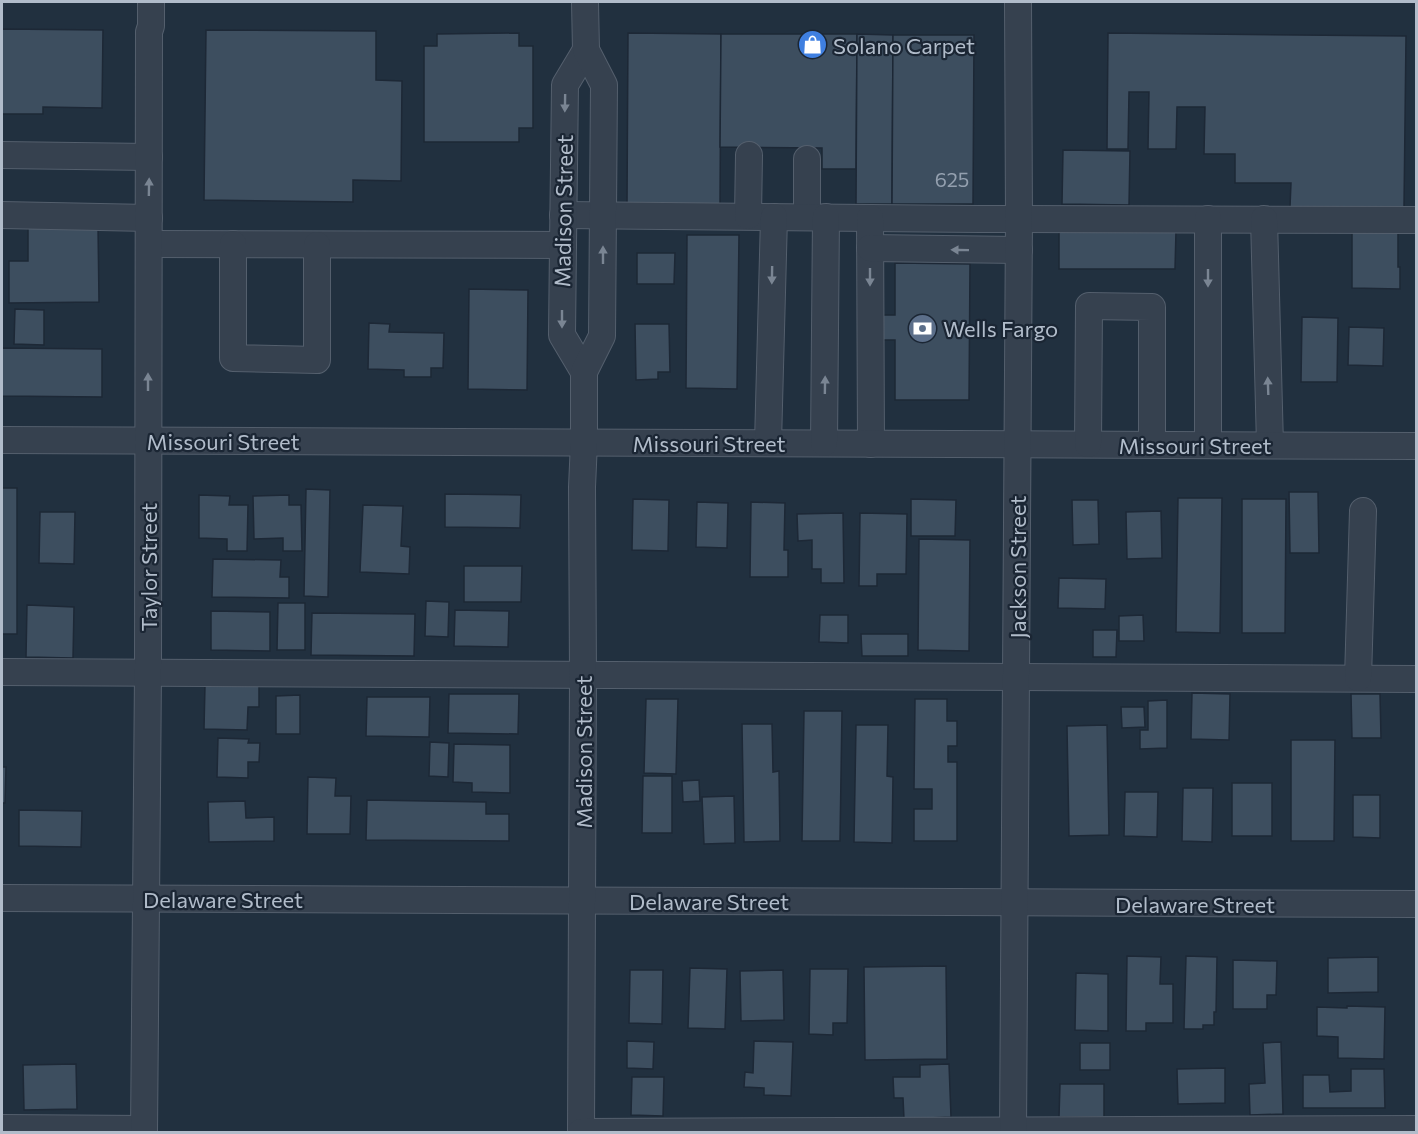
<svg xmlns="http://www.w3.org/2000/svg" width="1418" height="1134" font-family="Commissioner,sans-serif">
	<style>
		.building { fill: #3d4e5f; stroke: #1d2836; stroke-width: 1.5 }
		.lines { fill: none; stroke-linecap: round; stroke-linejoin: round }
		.minor-casing { stroke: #545f6d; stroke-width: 28 }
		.minor { stroke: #36414f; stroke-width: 26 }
		.oneway { fill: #7a8593 }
		.labels { text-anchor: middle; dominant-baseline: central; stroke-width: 4.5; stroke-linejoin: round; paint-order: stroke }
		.number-label { font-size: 20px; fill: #94a0af }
		.poi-label { font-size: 22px; fill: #b1bcca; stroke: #1b2634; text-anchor: start }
		.street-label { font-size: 22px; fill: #b1bcca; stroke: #1b2634 }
	</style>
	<rect width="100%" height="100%" fill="#21303f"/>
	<g class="building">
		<polygon points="2,29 103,30 102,108 43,107 43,114 2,114"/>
		<polygon points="206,30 376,31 376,80 402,81 401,181 353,180 353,202 204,200"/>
		<polygon points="519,33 519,46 533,46 533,128 519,128 519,142 424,142 424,46 437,46 437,34"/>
		<polygon points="628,33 721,34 720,205 627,204"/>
		<polygon points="1108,33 1406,36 1404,207 1290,207 1291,183 1235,183 1235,154 1204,154 1205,107 1177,107 1176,149 1148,149 1149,92 1129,92 1128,149 1107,149"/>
		<polygon points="721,34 857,34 856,169 822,169 822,148 720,147"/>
		<polygon points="857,34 893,35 892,204 856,204"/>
		<polygon points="893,35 974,35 973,204 892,204"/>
		<polygon points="1063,150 1130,151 1129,205 1062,204"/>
		<polygon points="98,225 99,302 9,303 9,261 28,261 28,226"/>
		<polygon points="1352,229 1398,230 1398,267 1400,267 1400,289 1352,288"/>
		<polygon points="1059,231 1176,231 1175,269 1059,269"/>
		<polygon points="687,235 739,235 737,389 686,388"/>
		<polygon points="637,253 675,253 674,284 637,284"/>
		<polygon points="895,263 970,264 969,400 895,400 895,340 874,340 874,315 895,315"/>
		<polygon points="469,289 528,290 527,390 468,389"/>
		<polygon points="15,309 44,310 44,345 14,344"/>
		<polygon points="1302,317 1338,318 1337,382 1301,382"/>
		<polygon points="369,323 390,324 389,332 444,333 443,368 431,368 431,377 404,377 404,370 368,369"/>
		<polygon points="635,324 669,324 670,372 658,372 658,379 636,380"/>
		<polygon points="1349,327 1384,328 1383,366 1348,365"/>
		<polygon points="2,348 102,349 102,397 2,396"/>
		<rect x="2" y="488" width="15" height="146"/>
		<polygon points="306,489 330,490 328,597 304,596"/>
		<polygon points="1289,492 1318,492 1319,553 1290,553"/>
		<polygon points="445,494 521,495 520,528 445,527"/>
		<polygon points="199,495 230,496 229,505 248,505 247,551 227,551 227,539 199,538"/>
		<polygon points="289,495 289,505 301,505 302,551 283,551 283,538 254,539 253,496"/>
		<polygon points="1178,498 1222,498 1220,633 1176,632"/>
		<polygon points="633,499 669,500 668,551 632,550"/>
		<polygon points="911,499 956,500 955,536 911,536"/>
		<polygon points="1242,499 1286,499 1285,633 1242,633"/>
		<polygon points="1072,500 1098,500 1099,544 1073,545"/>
		<polygon points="697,502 728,503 727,548 696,547"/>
		<polygon points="751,502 785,503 784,550 788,550 788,577 750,577"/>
		<polygon points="363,505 403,506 401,546 410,547 409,574 360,572"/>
		<polygon points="1161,511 1162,558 1127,559 1126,512"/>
		<polygon points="40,512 75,512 74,564 39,563"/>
		<polygon points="843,513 844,583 821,583 821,569 812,569 812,540 798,541 797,514"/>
		<polygon points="860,513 907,514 906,574 877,574 877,586 859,586"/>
		<polygon points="919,539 970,540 969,651 918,650"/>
		<polygon points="213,559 281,560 280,577 289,577 289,598 212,597"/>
		<polygon points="464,566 522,566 521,602 464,602"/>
		<polygon points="1059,578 1106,579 1105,609 1058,608"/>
		<polygon points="426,601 449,602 448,637 425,636"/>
		<polygon points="278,603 305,603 305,650 277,650"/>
		<polygon points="27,605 74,607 73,658 26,657"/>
		<polygon points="455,610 509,611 508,647 454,646"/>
		<polygon points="211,611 270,612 270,651 211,650"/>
		<polygon points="312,613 415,614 414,656 311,655"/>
		<polygon points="820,615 848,615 848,643 819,642"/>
		<polygon points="1143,615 1144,641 1119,641 1119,616"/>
		<polygon points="1093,630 1117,630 1116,657 1093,657"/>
		<polygon points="861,634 908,634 908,656 862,656"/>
		<polygon points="205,685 259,686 259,707 248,707 247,730 204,729"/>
		<polygon points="1192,693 1230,694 1229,740 1191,739"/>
		<polygon points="449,694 519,694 518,734 448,733"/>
		<polygon points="1351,694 1380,694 1381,738 1352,738"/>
		<polygon points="300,695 300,734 276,734 276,696"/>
		<polygon points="367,697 430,697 429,737 366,736"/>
		<polygon points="646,699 678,699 676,774 644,773"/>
		<polygon points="915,699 947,699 947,721 957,721 957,746 948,746 948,762 957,762 957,841 914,841 914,809 932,809 932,789 914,789"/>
		<polygon points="1167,700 1167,748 1140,749 1140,730 1148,730 1148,701"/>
		<polygon points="1121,707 1144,707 1145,727 1122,728"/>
		<polygon points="804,711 842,711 840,841 802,841"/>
		<polygon points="742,724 772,724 773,772 779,771 780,841 744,842"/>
		<polygon points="856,725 888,725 887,776 893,777 892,843 854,842"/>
		<polygon points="1107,725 1109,835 1069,836 1067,726"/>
		<polygon points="218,738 249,739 248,743 260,743 259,762 248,762 248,778 217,777"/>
		<polygon points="1291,740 1335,740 1334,841 1291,841"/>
		<polygon points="430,742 449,743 448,777 429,776"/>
		<polygon points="454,744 510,745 510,793 472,792 472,783 453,782"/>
		<polygon points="2,767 6,767 5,803 2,803"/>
		<polygon points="643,776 672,776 672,833 642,833"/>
		<polygon points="308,777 336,778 335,796 351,796 350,834 307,834"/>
		<polygon points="699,780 700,801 683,802 682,781"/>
		<rect x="1232" y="783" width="40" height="53"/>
		<polygon points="1183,788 1213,788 1212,842 1182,841"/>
		<polygon points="1125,792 1158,792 1157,837 1124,836"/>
		<polygon points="1353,795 1380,795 1380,838 1353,837"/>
		<polygon points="734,796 735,843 704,844 702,797"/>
		<polygon points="367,800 486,802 486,814 509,814 509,841 366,840"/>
		<polygon points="245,801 246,818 274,817 274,841 209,842 208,802"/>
		<polygon points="19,810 82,811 81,847 19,846"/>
		<polygon points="1127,956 1161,957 1160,984 1173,984 1173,1023 1146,1023 1146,1031 1126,1031"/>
		<polygon points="1186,956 1217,957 1216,1012 1214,1012 1214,1025 1203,1025 1203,1029 1184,1029"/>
		<polygon points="1378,957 1378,992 1328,993 1328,958"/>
		<polygon points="1233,960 1277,961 1276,995 1267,995 1267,1009 1233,1009"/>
		<polygon points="946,966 947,1059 865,1060 864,967"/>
		<polygon points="690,968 727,969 725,1029 688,1028"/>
		<polygon points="810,969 848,969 847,1023 833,1023 833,1035 809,1034"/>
		<polygon points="630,970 663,970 662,1024 629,1023"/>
		<polygon points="783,970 784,1020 741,1021 740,971"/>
		<polygon points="1076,973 1108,974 1108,1031 1075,1030"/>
		<polygon points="1347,1006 1385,1007 1384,1059 1338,1058 1338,1037 1317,1036 1317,1007 1347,1008"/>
		<polygon points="627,1041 654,1042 653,1069 627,1068"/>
		<polygon points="754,1041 793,1042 791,1096 764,1095 764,1088 744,1087 745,1072 753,1073"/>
		<polygon points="1281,1042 1283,1114 1250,1115 1249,1084 1265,1083 1263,1043"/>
		<rect x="1080" y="1043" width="30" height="27"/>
		<polygon points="76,1064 77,1109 24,1110 23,1065"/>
		<polygon points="949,1064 951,1117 904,1119 903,1098 894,1098 893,1077 920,1077 920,1065"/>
		<polygon points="1225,1068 1225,1103 1178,1104 1177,1069"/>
		<polygon points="1351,1069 1384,1069 1385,1108 1303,1108 1303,1075 1329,1075 1330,1092 1351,1091"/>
		<polygon points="632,1077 664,1077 663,1116 631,1115"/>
		<polygon points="1060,1084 1104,1084 1104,1117 1059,1117"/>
	</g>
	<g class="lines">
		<defs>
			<g id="minor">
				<polyline points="2,155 149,157"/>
				<polyline points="807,159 807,217"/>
				<polyline points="2,215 149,218"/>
				<polyline points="563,215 978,219 1416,220"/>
				<polyline points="748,216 749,155"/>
				<polyline points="870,218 871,444"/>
				<polyline points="1208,219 1208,445"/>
				<polyline points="1264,219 1270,445"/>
				<polyline points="149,244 563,245"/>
				<polyline points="233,244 233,358 317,360 317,245"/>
				<polyline points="870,248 1019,250"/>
				<polyline points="584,372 562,335 563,245 565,85 586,50"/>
				<polyline points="2,440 1416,446"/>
				<polyline points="768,443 774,217"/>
				<polyline points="824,443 826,217"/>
				<polyline points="1088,444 1089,306 1152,307 1152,444"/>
				<polyline points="2,672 1416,679"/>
				<polyline points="1358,678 1363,511"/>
				<polyline points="2,898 1416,904"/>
				<polyline points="2,1128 144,1129"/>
				<polyline points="144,1132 148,673 149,32 151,26 151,2"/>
				<polyline points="581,1132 583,675 582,487 584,442 584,372 602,336 604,85 586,50 585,2"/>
				<polyline points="581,1132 1416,1129"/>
				<polyline points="1013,1132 1019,219 1018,2"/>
			</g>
		</defs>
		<use href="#minor" class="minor-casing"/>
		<use href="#minor" class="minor"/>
	</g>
	<defs><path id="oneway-solid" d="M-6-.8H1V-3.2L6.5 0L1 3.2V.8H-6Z" transform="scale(1.5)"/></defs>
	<g class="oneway">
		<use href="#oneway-solid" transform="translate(565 103) rotate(91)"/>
		<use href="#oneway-solid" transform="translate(149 187) rotate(-89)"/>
		<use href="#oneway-solid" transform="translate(960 250) rotate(-179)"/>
		<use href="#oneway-solid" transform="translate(603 255) rotate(-90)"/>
		<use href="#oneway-solid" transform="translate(772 275) rotate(91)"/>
		<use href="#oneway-solid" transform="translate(870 277) rotate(90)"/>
		<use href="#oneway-solid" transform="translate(1208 278) rotate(90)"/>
		<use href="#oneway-solid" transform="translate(562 319) rotate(90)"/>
		<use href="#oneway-solid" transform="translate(148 382) rotate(-90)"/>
		<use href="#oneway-solid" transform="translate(825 385) rotate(-89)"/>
		<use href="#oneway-solid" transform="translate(1268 386) rotate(-92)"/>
	</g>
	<defs>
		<symbol id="shop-disc" viewBox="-11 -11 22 22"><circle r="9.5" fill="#3f7fe0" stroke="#1b2634"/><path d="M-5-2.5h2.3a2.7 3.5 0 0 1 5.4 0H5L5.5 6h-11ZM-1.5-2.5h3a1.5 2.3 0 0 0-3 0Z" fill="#fff"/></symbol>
		<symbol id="bank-disc" viewBox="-11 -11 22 22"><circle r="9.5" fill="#5c6f8a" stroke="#1b2634"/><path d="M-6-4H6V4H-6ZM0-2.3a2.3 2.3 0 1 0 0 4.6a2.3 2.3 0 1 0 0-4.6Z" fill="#fff"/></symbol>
	</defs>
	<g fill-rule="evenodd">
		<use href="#shop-disc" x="796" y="28" width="33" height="33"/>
		<use href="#bank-disc" x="906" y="312" width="33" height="33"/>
	</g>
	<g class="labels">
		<g class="number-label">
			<text x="952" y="179">625</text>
		</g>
		<g class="poi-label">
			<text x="833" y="45">Solano Carpet</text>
			<text x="943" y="328">Wells Fargo</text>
		</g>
		<g class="street-label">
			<text transform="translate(563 211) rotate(-89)">Madison Street</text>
			<text x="223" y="441">Missouri Street</text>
			<text x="709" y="443">Missouri Street</text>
			<text x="1195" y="445">Missouri Street</text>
			<text transform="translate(148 567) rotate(-90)">Taylor Street</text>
			<text transform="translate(1017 567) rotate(-90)">Jackson Street</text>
			<text transform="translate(583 752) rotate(-90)">Madison Street</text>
			<text x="223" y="899">Delaware Street</text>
			<text x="709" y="901">Delaware Street</text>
			<text x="1195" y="904">Delaware Street</text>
		</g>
	</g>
	<rect width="1418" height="1134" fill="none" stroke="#b1bcca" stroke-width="6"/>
</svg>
